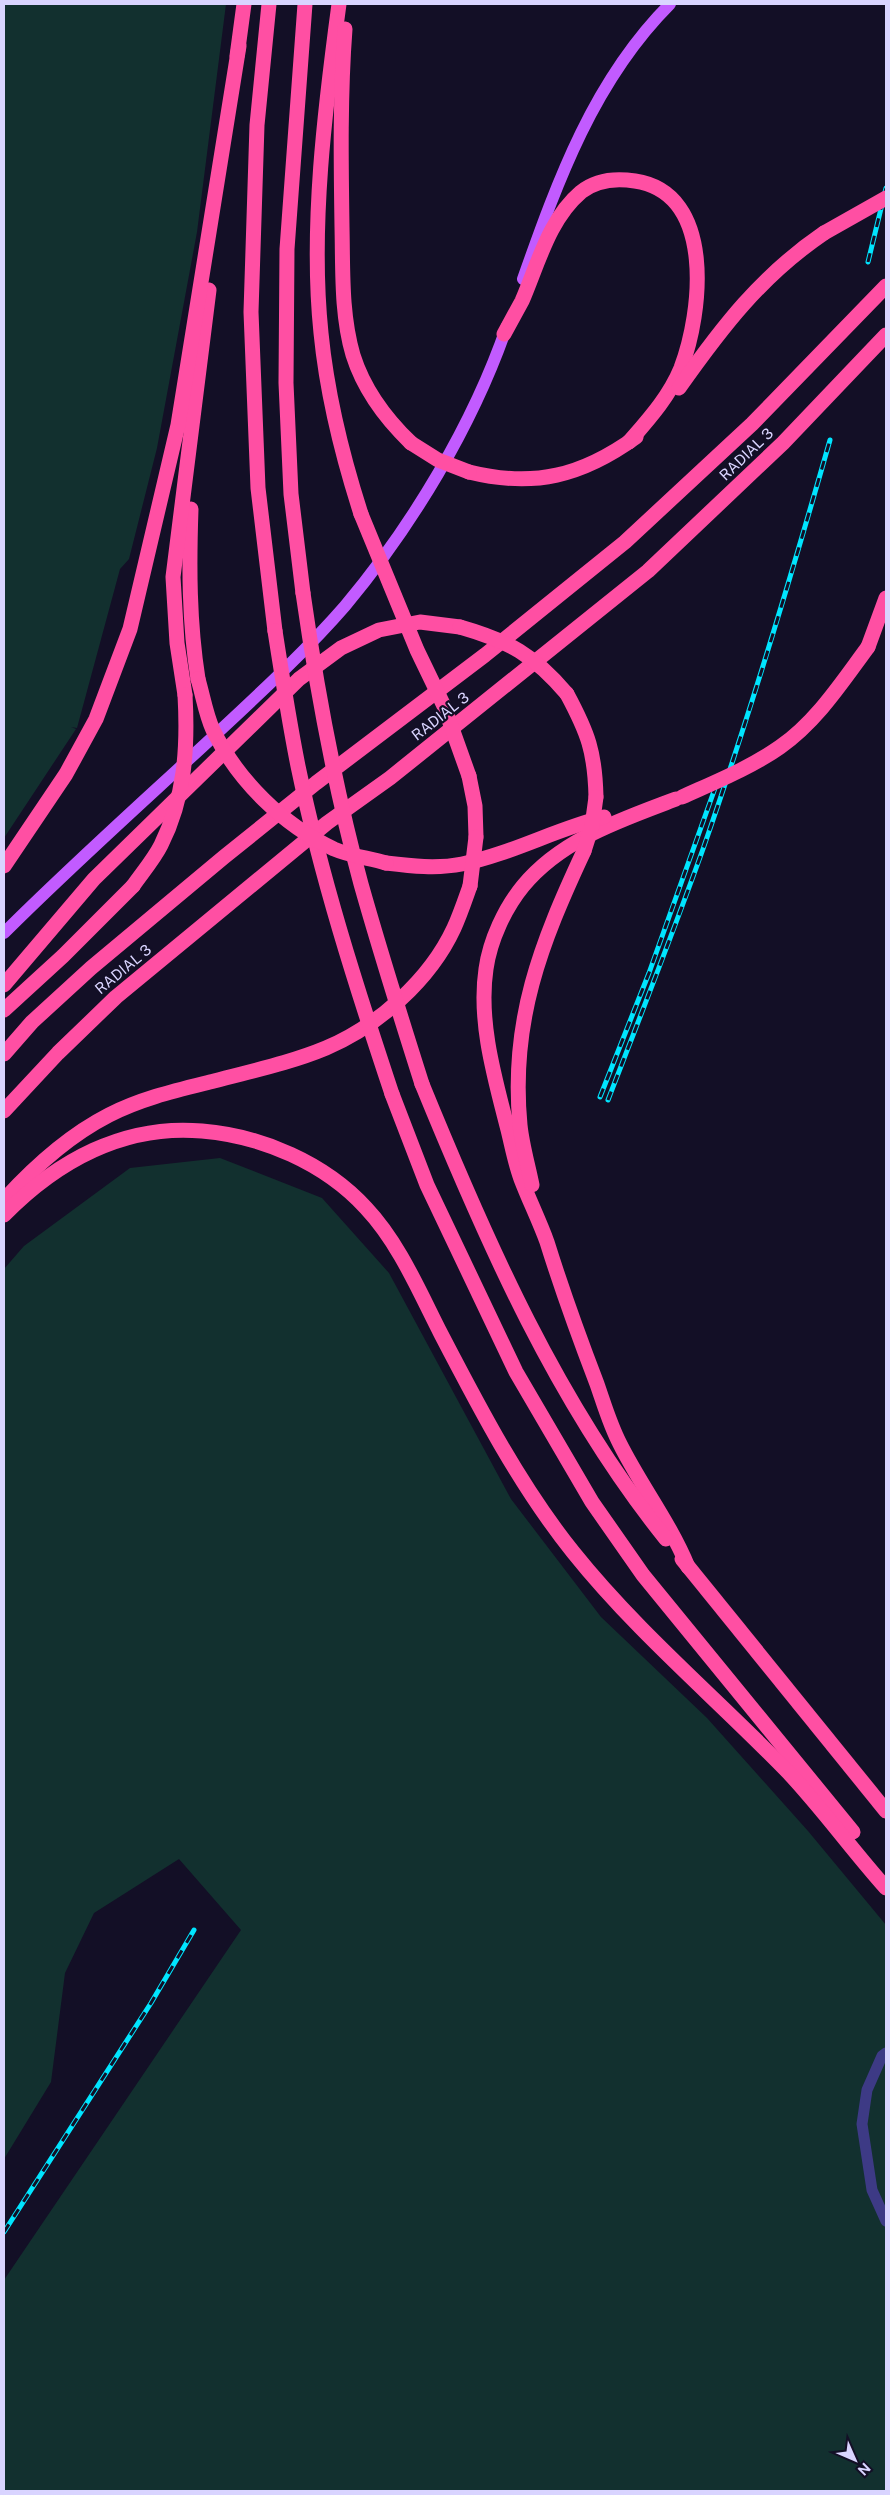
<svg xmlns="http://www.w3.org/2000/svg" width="890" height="2495" font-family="'Public Sans',sans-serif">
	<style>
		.green { fill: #12302f }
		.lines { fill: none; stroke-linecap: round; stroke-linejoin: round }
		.minor { stroke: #3d3a85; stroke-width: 11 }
		.primary { stroke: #c25bff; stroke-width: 12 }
		.motorway { stroke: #ff4fa3; stroke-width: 15 }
		.rail-casing { stroke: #00e5ff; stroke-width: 5 }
		.rail { stroke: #130f26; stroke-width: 3; stroke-dasharray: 9; stroke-linecap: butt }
		.motorway-bridge { stroke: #ff4fa3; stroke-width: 15 }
		.labels { text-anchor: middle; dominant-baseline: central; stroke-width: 4.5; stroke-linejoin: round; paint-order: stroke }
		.street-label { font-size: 15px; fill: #d9d4ff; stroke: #130f26 }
	</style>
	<rect width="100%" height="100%" fill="#130f26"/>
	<g class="green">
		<polygon points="4,4 226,4 197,232 157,448 129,559 120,569 77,728 71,727 76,729 4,838"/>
		<polygon points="220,1158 322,1198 389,1273 511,1499 601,1617 707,1718 808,1831 886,1925 886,2491 4,2491 4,2280 241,1930 179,1859 94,1913 65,1973 51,2082 4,2159 4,1269 24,1246 130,1168"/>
	</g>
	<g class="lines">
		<polyline class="minor" points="886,2053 882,2056 867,2090 862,2124 872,2190 886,2221"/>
		<g class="primary">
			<path d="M 523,279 C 558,180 594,80 670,4"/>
			<path d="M 4,933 C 72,865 144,801 214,736 C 259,694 305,652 345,606 C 412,526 473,425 507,326"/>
		</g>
		<g class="motorway">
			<polyline points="269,4 257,125 251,312 258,488 275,631"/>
			<path d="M 339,4 C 325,108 310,228 321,333 C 327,394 342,455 361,514"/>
			<path d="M 345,29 C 340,95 341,161 342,227 C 343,270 341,314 353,355 C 364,390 385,418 411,443"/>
			<polyline points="237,56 244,4"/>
			<path d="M 504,334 C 510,323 516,312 522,301 C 538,264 549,219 581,192 C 596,180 616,178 635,181 C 716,193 702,313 681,368 C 669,397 649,419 629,442"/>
			<path d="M 679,388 C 722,327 761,276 824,233"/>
			<path d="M 469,472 C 534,488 582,476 636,437"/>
			<path d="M 191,509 C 189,566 189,622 198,679"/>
			<polyline points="303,593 291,494 286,383 287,249 305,4"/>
			<polyline points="868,647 886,598"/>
			<path d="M 567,694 C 588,733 595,752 596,797"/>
			<polyline points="185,695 177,643 173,577 209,290"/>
			<polyline points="469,776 475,806 476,837"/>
			<path d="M 676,799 C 621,820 562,839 523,886 C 505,908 490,940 486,969 C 478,1022 495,1079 508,1130 C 512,1146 515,1163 521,1179 C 529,1200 539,1220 547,1242 C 562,1290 579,1337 597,1384 C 604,1404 610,1425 620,1444 C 641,1486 670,1523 688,1567"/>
			<path d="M 386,863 C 411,866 437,869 462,864 C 511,854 556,829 604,817"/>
			<polyline points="4,866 66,774 96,719 130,629 178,425 239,46"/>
			<polyline points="4,985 94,879 299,679 341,648 379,630 420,622 460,627"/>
			<polyline points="4,1010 63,956 133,886"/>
			<polyline points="4,1054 32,1022 91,968 224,857 316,783 485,655 625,542 752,424 886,286"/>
			<path d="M 422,1084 C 487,1243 558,1405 666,1539"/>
			<polyline points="392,1094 427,1185 516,1372 592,1502 643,1575 853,1832"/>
			<polyline points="4,1111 58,1053 116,997 327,823 390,778 648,571 783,443 886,335"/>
			<path d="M 532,1185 C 528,1165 522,1145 520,1125 C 510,1021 541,943 584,851"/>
			<path d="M 4,1200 C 35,1166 68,1136 109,1115 C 142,1098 178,1090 214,1081 C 251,1071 290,1063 326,1048 C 378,1026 430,980 454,928 C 460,915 465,900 470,886"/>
			<path d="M 4,1215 C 57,1161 124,1124 202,1131 C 262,1136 325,1163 366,1208 C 399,1243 419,1291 441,1334 C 480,1409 520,1486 573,1552 C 637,1632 716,1698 787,1771 C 822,1808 852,1850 886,1888"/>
			<polyline points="682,1559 886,1811"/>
		</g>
		<defs>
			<g id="rail">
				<polyline points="868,262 886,188"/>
				<polyline points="600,1097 649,973 719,777"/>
				<path d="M 608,1100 C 640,1017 673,933 703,849 C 750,714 791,577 830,440"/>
				<polyline points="4,2232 151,2003 194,1930"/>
			</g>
		</defs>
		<use href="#rail" class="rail-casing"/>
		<use href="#rail" class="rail"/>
		<g class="motorway-bridge">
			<polyline points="824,233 886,198"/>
			<polyline points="411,443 438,460 469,472"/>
			<polyline points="361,514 417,650 444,706 469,776"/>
			<path d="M 303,593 C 317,691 335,788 361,884 C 380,951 401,1018 422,1084"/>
			<path d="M 460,627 C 509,641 534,655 567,694"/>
			<path d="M 275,631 C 282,676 289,721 298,766 C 321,877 356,986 392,1094"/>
			<path d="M 198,679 C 203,696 206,715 213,730 C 238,781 283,825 334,849 C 350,856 369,858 386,863"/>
			<path d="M 682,797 C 715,782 750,768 780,747 C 817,721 842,682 868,647"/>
			<polyline points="584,851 592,826 596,797"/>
			<path d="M 133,886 C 142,873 154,859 161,845 C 185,797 188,748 185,695"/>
			<polyline points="470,886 476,837"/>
		</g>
	</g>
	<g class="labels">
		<g class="street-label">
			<text transform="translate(746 454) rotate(-44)">RADIAL 3</text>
			<text transform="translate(440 716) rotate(-38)">RADIAL 3</text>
			<text transform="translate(123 969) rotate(-40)">RADIAL 3</text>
		</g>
	</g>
	<rect width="890" height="2495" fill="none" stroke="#d9d4ff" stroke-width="10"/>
	<g transform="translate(855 2460) rotate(135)" stroke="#130f26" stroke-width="4" paint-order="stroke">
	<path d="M0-4L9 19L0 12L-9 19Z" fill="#d9d4ff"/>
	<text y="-8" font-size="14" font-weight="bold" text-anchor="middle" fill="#d9d4ff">N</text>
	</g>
</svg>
